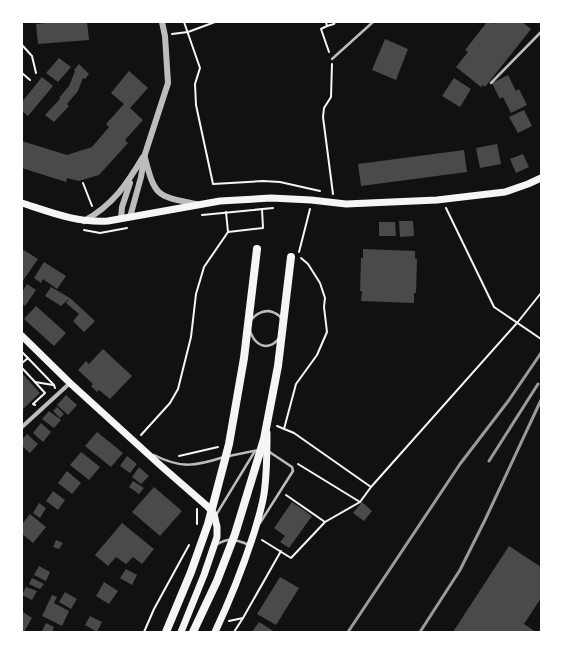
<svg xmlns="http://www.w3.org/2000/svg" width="563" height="654" font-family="'DM Sans',sans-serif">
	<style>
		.building { fill: #4a4a4a }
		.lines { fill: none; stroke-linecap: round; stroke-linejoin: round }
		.path { stroke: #f5f5f5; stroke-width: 2 }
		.service { stroke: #bcbcbc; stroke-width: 2.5 }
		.minor { stroke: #bcbcbc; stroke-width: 4 }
		.tertiary { stroke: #bcbcbc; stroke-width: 6 }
		.secondary { stroke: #f5f5f5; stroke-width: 7 }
		.primary { stroke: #f5f5f5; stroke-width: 8 }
		.rail { stroke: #9a9a9a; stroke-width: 3 }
	</style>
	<rect width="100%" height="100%" fill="#111"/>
	<g class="building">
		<polygon points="57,22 87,22 89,40 38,44 36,24"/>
		<polygon points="487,22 492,22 494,24 495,22 522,22 531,29 485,87 483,85 481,87 456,67 468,52 465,50"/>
		<polygon points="385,39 408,49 396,80 372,70"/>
		<polygon points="59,58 71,67 58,82 46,73"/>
		<polygon points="79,64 89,74 85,79 83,78 78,91 67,104 69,106 54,122 45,115 60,99 59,98 69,86 75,71 74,70"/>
		<polygon points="129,71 148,88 130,108 143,120 125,140 128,143 99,175 79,181 67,178 66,182 22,168 22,141 67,155 92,147 109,127 106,124 124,104 111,93"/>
		<polygon points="508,75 516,91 519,89 527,105 511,113 503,97 500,99 492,83"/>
		<polygon points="42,77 53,86 28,116 22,111 22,102"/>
		<polygon points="454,78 471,89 460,107 442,96"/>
		<polygon points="524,110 532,126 518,133 509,117"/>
		<polygon points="497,144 501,164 480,168 476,148"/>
		<polygon points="464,150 467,172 361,186 358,164"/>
		<polygon points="523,154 529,167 516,173 510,159"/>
		<polygon points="399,221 413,221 414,236 400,237"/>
		<polygon points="379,222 395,222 396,236 379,236"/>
		<polygon points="22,249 38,259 22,282 23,262"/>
		<polygon points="363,249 415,251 415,259 417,259 416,293 414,293 414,303 361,301 362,291 360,291 361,258 363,258"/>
		<polygon points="44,262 66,276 57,289 43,279 41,283 34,278"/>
		<polygon points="27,284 36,290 25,306 22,304 22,292"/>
		<polygon points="51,287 70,298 61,306 45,296"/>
		<polygon points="70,298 95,321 84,332 73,321 79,314 66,303"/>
		<polygon points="36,306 66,333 54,346 24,319"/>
		<polygon points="103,349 132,376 110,399 99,390 97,392 91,386 93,384 78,370 86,361 89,364"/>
		<polygon points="22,373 40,393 22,410"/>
		<polygon points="66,395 77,405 68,415 57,405"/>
		<polygon points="57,407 64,414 60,418 53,411"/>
		<polygon points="49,411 61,420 54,428 42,419"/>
		<polygon points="41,423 51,432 43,442 33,433"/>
		<polygon points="97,432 123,453 111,467 85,446"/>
		<polygon points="27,434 38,444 30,453 22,446 22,440"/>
		<polygon points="81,452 100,467 89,480 70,465"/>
		<polygon points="127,456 137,464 130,473 120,466"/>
		<polygon points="139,467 149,476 141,484 132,477"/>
		<polygon points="67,471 81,483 72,494 58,483"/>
		<polygon points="133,481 144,488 139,494 129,487"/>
		<polygon points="154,487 182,511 160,536 132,512"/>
		<polygon points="53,491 65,500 58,510 46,501"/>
		<polygon points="292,502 312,516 289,548 280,542 285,536 274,528"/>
		<polygon points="362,502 372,511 364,521 353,513"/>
		<polygon points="39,503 46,508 40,518 33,513"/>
		<polygon points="30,514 46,527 33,543 22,534 22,524"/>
		<polygon points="122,523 154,549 142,564 133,557 126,564 116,557 108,566 95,555"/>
		<polygon points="56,540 63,543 59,549 53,547"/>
		<polygon points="509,546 541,567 541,598 524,624 536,632 453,632"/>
		<polygon points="39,566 50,572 46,581 34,575"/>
		<polygon points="126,569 137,575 132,585 120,578"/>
		<polygon points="280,577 299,588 276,625 257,614"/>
		<polygon points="32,578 44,584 40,589 29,584"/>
		<polygon points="104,582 118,591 109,604 96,596"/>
		<polygon points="26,587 37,591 32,600 22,595"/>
		<polygon points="65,592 77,599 71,609 59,602"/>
		<polygon points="52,595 57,597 54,603 69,611 62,626 42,616"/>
		<polygon points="23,612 32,618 24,632 22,632 22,615"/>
		<polygon points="90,616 102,622 97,632 85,625"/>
		<polygon points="259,622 275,632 252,632"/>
		<polygon points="46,623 54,627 52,632 42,631"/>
	</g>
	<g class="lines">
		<g class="path">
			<polyline points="184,22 200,68 195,84 196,105 213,184 263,181 280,182 320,191"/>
			<polyline points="326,22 327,26 321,29 329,52"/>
			<polyline points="327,26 334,24 335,22"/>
			<polyline points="172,34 188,32 215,22"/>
			<polyline points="22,45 32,56 36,73"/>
			<polyline points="332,64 331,97 324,108 323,117 333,194"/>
			<polyline points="22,73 30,80"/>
			<polyline points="83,183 92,206"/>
			<polyline points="446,208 494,307 541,339"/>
			<polyline points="226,212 228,232 263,228 262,209"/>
			<polyline points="202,215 273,208"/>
			<polyline points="84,230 100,233 127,228"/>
			<polyline points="299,252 310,209"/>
			<polyline points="22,352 54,385 55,388"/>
			<polyline points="22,363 28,358"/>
			<polyline points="22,368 35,382 53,385"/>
			<polyline points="35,405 33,404 45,393 35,382"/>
			<polyline points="277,426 294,433 371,487"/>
			<polyline points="284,429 296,384 317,355 327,332 324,307 325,298 320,283 308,264 301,258"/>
			<polyline points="141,435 170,403 178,389 191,337 196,294 204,267 228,232"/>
			<polyline points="179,456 218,447"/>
			<polyline points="298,464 360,502"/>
			<polyline points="286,495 325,522"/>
			<polyline points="197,509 197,524"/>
			<polyline points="262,540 291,558 325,522 360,502 371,487 517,323 541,293"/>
			<polyline points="229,621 243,618 281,551"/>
			<polyline points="144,632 154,609 189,545"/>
			<polyline points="234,632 243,618"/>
		</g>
		<g class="service">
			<polyline points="332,59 373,22"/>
			<polyline points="491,83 541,32"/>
			<path d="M 269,311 C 307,320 260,376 248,324 C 253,316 259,311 269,311 Z"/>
			<path d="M 154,455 C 181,469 196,466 224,457"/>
			<polyline points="229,456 259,450"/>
			<polyline points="216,515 255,451"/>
			<polyline points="260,523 293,471 292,467 268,451"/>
			<path d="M 216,545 C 229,537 235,539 249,545"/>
		</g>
		<polyline class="minor" points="22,427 70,383"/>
		<g class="tertiary">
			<path d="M 145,158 C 155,197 157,196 196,204"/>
			<polyline points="130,217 141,177 145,154 168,83 165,36 162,22"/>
			<polyline points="121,219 122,207 130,183"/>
			<path d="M 84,221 C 113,205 127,184 143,157"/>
		</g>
		<g class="secondary">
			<path d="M 22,203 C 50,212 77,223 108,221 L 220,201 L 271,198 L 311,200 L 346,204 L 437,200 L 505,192 L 528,184 L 541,178"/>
			<polyline points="22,336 70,383 160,465 207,506 214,514 217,527 217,537 204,575 181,632"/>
			<path d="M 215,632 C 230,600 243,567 254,533 C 258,520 262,507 264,494 C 267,474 267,453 267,433"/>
		</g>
		<g class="primary">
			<polyline points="166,632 191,572 208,524 229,444 244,358 257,249"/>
			<polyline points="193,632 217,581 235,534 264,439 278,366 291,257"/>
		</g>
		<g class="rail">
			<polyline points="489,461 538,384"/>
			<polyline points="348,632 460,464 509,400 541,353"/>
			<polyline points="420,632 460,570 485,520 541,400"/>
		</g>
	</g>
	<rect width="563" height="654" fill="none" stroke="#ffffff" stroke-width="46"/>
</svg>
